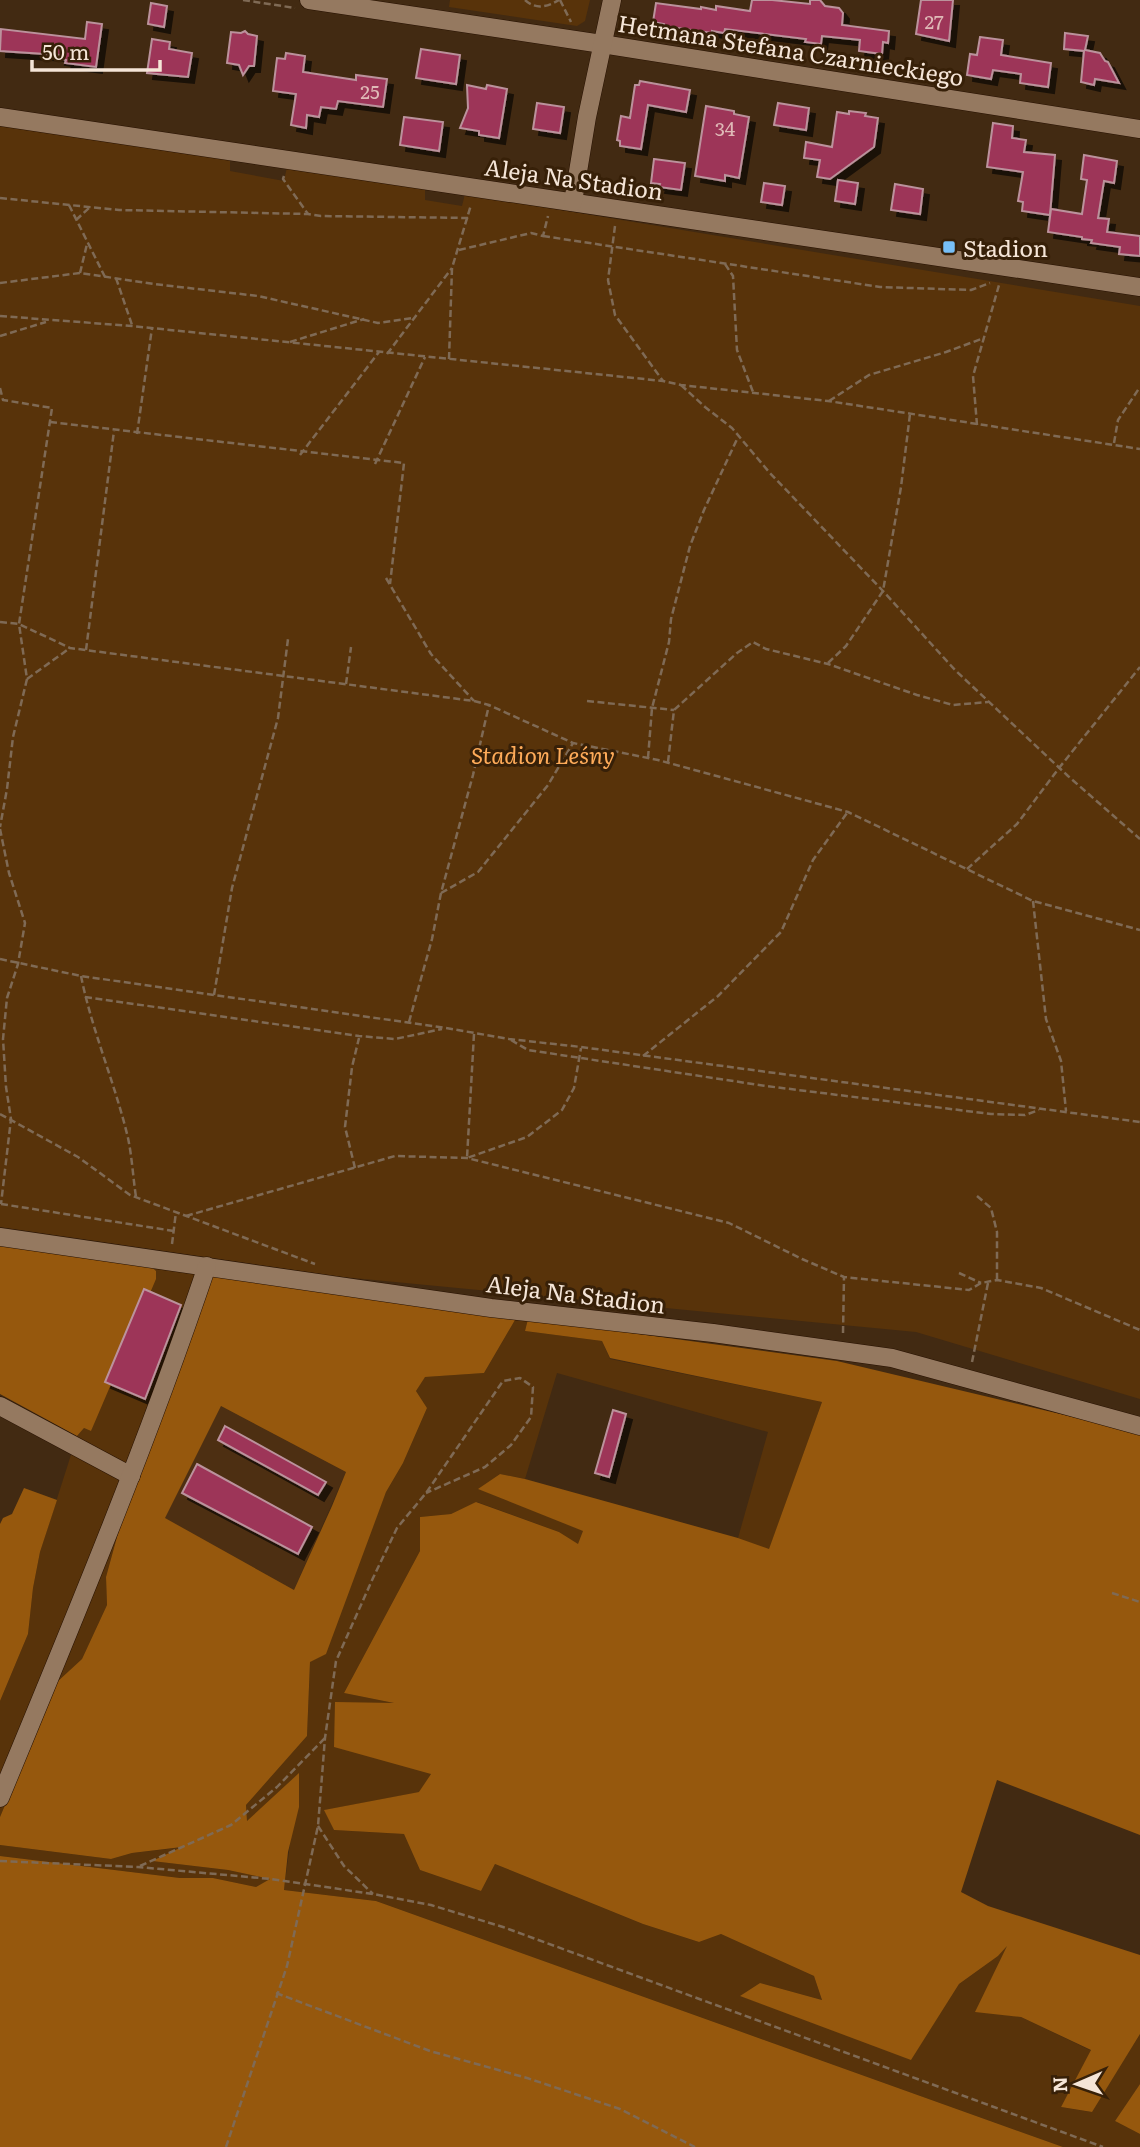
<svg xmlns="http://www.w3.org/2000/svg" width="1140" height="2147" font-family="Literata,serif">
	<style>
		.built { fill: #4d2f12 }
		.green { fill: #58330a }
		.forest { fill: #96580d; fill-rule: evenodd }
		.building { fill: #9d3458; stroke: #bb929c; stroke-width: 2; filter: url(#shadow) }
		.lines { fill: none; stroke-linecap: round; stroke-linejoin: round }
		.minor-casing { stroke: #271100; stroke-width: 19 }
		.path { stroke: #7f6a55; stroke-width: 2.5; stroke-dasharray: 7 3.5; stroke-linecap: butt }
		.minor { stroke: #957960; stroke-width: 18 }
		.poi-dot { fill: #77bff7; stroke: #372008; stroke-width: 2.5 }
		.labels { text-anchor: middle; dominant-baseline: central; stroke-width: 6; stroke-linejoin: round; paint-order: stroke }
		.number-label { font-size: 19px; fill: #dfb9b7 }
		.street-label { font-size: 23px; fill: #f5e5d7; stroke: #372008 }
		.poi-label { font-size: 23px; fill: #f5e5d7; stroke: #372008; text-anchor: start }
		.park-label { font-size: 23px; font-style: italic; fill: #feab59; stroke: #372008 }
	</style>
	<defs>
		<filter id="shadow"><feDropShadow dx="6" dy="6" stdDeviation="0" flood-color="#0009"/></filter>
	</defs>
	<rect width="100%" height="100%" fill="#422a12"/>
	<polygon class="built" points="221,1406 346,1472 294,1590 164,1518"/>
	<g class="green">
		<polygon points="450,0 590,0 585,21 577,26 449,7"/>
		<polygon points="0,125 230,159 230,171 284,181 287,167 425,187 425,200 462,206 465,194 1140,306 1140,1399 916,1332 343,1277 0,1227"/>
		<polygon points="150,1266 213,1276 123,1515 106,1577 107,1605 82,1659 57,1682 0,1817 0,1701 28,1634 33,1588 40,1552 77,1436 84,1428 91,1431"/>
		<polygon points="528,1319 525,1331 602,1341 610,1359 822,1402 769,1550 738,1538 768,1432 557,1373 525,1479 500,1474 479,1489 584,1531 578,1545 559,1532 477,1502 451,1514 420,1517 420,1551 344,1693 399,1704 431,1774 420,1792 325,1810 334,1830 404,1834 420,1870 481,1891 495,1864 643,1924 699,1942 721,1934 814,1976 822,2000 760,1983 741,1996 911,2059 959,1984 998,1956 1009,1943 976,2011 1021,2017 1092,2051 1061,2107 1091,2112 1140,2034 1140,2084 1115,2121 1140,2134 1140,2147 1063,2147 376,1901 284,1890 299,1774 247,1822 246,1805 307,1736 310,1662 372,1528 386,1492 403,1463 427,1408 416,1391 424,1377 484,1373 515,1320"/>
		<polygon points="0,1845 111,1859 132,1853 185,1847 153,1861 228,1870 271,1879 256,1887 213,1878 180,1878 0,1856"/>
	</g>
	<g class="forest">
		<polygon points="0,1244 150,1266 156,1271 156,1279 91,1431 84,1428 77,1436 0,1394"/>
		<path d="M 213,1276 L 515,1320 L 484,1373 L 425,1377 L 416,1391 L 427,1408 L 403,1463 L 386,1492 L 326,1654 L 310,1662 L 307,1736 L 246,1805 L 247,1821 L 299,1773 L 299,1807 L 288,1852 L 284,1890 L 376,1901 L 1063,2147 L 0,2147 L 0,1856 L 180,1878 L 213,1878 L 256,1887 L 270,1879 L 228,1870 L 152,1861 L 182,1847 L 132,1853 L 111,1859 L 0,1845 L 0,1817 L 57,1682 L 82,1659 L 107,1605 L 106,1577 L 123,1515 ZM 221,1406 L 346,1472 L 332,1506 L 294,1590 L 165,1518 Z"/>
		<polygon points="528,1319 837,1361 1140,1433 1140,1835 997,1780 961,1892 988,1906 1140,1955 1140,2034 1092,2112 1061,2107 1091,2050 1021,2017 975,2012 1007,1946 998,1956 959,1984 911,2060 740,1996 760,1983 822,2000 814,1976 721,1934 699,1942 643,1924 495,1864 481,1891 420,1870 404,1834 334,1830 324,1810 419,1792 431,1774 334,1747 335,1702 394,1703 344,1693 420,1551 420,1517 451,1514 476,1502 559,1532 578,1544 583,1531 478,1489 500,1474 525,1479 738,1538 769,1549 822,1402 610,1358 602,1341 525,1331"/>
		<polygon points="24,1488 57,1500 40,1552 33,1588 28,1634 0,1701 0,1524 3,1518 12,1514"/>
		<polygon points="1140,2084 1140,2134 1115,2121"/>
	</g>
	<g class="building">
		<polygon points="752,0 772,0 810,4 810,0 820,0 825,6 839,8 843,13 842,25 889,31 888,43 883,42 882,54 859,51 860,40 822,36 821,44 805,42 806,39 725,29 724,33 712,31 712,33 664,26 664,24 653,22 656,3 701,9 701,7 716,10 716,6 750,11"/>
		<polygon points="921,0 953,0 949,41 916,34"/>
		<polygon points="151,3 167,6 164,27 148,24"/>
		<polygon points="87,22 102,24 96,67 65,63 66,60 59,59 60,55 0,51 1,29 85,39"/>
		<polygon points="245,31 248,34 257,36 254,66 249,66 243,75 239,65 227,63 231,32 241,33"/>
		<polygon points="1065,33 1088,36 1085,50 1100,53 1105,61 1108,62 1119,83 1095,79 1094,85 1081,82 1084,51 1064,49"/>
		<polygon points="980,37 1003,40 1001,55 1051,63 1048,87 1020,83 1021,74 993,70 991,79 967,75 970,54 977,55"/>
		<polygon points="152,39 170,42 169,49 192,53 188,77 147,73"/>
		<polygon points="421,49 460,55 456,84 416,78"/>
		<polygon points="286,53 305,56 303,72 356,80 356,75 387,79 383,107 338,101 336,109 321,107 319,117 307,115 306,128 291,125 296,94 273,91 277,58 285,59"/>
		<polygon points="640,81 690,90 686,112 648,105 641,149 620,146 620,141 617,140 621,116 630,118 635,85 639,85"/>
		<polygon points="467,85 486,89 487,85 507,89 499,138 479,135 479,131 460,128 468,108"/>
		<polygon points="537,103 564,107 560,133 533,129"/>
		<polygon points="778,103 809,108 806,130 774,125"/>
		<polygon points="706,106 734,111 734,114 749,117 739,178 725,175 725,181 695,176"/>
		<polygon points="849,111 866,113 865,116 878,118 874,147 830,179 817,177 820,160 804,158 806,142 832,147 837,112 849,114"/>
		<polygon points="404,117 443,122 439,151 400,145"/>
		<polygon points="993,123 1013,126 1012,138 1026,140 1024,152 1055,155 1050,215 1022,211 1023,202 1018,201 1023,172 987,167"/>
		<polygon points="1084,155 1117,161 1114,183 1104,181 1098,218 1109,219 1107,232 1140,236 1140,256 1119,254 1120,247 1091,243 1092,240 1082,239 1082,237 1048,232 1051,209 1082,214 1087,180 1081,179"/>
		<polygon points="654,159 685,163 681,190 659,187 660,184 651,183"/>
		<polygon points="838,180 858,183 855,204 835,201"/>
		<polygon points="764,183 785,186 782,205 761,202"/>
		<polygon points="895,184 923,189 920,214 891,210"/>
		<polygon points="144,1289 181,1305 145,1399 105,1382"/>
		<polygon points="613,1410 626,1414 609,1477 595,1473"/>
		<polygon points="225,1426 326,1482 318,1495 218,1440"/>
		<polygon points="197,1464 312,1527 298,1554 182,1493"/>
	</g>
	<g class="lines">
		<defs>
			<g id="minor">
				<polyline points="309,0 602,44 1140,129"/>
				<polyline points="0,117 1140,287"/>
				<polyline points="573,202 587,117 612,0"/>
				<polyline points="0,1237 491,1308 713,1333 892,1358 1140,1426"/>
				<polyline points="0,1406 131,1476"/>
				<path d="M 0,1798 C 73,1622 146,1447 207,1266"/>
			</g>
		</defs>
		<use href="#minor" class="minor-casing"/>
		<g class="path">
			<polyline points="243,0 295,8"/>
			<path d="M 525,0 C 536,10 547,7 559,0"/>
			<polyline points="560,0 571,22"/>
			<polyline points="284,176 283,179 308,214"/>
			<polyline points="0,198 119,210 308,214 321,216 469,218"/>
			<polyline points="69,205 105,277"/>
			<polyline points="76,220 89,208"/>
			<polyline points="615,226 608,280 615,315 663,381"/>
			<polyline points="543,236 880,287 971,290 990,283"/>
			<polyline points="459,250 531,233 543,236 548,216"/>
			<polyline points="725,264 733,276 737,350 753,392"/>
			<polyline points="80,273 87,244"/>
			<polyline points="116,278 132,325"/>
			<polyline points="0,283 80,273 154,284 258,296 378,323 413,318"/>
			<polyline points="0,316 132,326 663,381 681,385 828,401 1140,449"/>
			<polyline points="0,336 46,322"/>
			<polyline points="290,342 364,319"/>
			<polyline points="387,354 452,268"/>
			<polyline points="449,359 452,268 471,205"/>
			<polyline points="681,385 705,407 732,428 769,472 883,591 955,670 1068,776 1140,839"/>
			<polyline points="0,388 3,400 52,408 19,624 27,679 13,737 7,789 0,827"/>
			<polyline points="829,401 869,375 946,352 984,338"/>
			<polyline points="50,422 404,463 390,584"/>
			<polyline points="977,425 973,376 999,285"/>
			<polyline points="137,434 152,328"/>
			<polyline points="1114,443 1118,420 1140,387"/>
			<polyline points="300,455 379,352"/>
			<polyline points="375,464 425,357"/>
			<polyline points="386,578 431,654 474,701"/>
			<polyline points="0,622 19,624 70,648 474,701 489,705 573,743 658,760 848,812 1033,901 1140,930"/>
			<polyline points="86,650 114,431"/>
			<polyline points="828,663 846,646 883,591 901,487 910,414"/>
			<polyline points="27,679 70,648"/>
			<polyline points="346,684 351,647"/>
			<polyline points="587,701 674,710"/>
			<polyline points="648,758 652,708 669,642 671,619 690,546 704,510 738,437"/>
			<polyline points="668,762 674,710 737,653 753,642 766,649 828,664 917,695 953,705 988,702"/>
			<polyline points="0,829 9,873 25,923 18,964 7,998 3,1039 6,1087 11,1119 1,1204"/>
			<polyline points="967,869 1017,824 1059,768 1140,667"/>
			<polyline points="441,893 478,872 548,785 573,743"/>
			<polyline points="1033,901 1046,1019 1061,1061 1066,1111"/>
			<polyline points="0,959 81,976 446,1028 509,1039 581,1047 1140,1122"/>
			<path d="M 81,976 C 92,1031 115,1083 128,1138 C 132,1157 133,1177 136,1197"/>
			<polyline points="214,995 232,888 278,718 288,639"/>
			<polyline points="85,997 359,1036 395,1039 442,1029"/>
			<polyline points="409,1022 432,939 441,893 473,775 489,705"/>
			<polyline points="474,1034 467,1158 527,1137 562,1110 574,1088 581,1048"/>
			<polyline points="511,1040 528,1050 766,1086 991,1114 1025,1115 1039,1110"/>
			<polyline points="643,1056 718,996 781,932 813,860 847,813"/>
			<polyline points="0,1114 78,1157 130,1195 315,1264"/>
			<polyline points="355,1168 345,1127 352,1067 359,1038"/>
			<polyline points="977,1196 991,1208 997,1232 997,1280"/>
			<polyline points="1,1204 174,1231"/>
			<polyline points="186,1216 395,1156 467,1158 729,1223 802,1259 844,1277 969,1290 981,1283 997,1280 1041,1288 1140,1330"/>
			<polyline points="172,1244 176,1212"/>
			<polyline points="959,1273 981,1283"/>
			<polyline points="843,1333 844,1277"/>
			<polyline points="972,1362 988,1283"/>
			<polyline points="1112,1593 1140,1602"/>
			<polyline points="318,1826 344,1866 373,1894"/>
			<polyline points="0,1861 138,1867 271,1879 373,1894 431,1905 503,1927 1103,2147"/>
			<polyline points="140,1866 231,1825 277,1787 325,1738"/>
			<polyline points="276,1993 430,2051 527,2078 620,2109 695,2147"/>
			<polyline points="226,2147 287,1966 318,1826 325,1738 336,1661 373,1578 397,1528 426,1493 503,1381 520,1378 533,1387 531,1417 511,1445 485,1467 426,1493"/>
		</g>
		<use href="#minor" class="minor"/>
	</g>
	<rect class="poi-dot" x="942" y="240" width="14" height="14" rx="3.5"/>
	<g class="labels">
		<g class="number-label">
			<text x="934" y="21">27</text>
			<text x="370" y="91">25</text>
			<text x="725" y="128">34</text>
		</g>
		<g class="street-label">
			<text transform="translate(791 49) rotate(9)">Hetmana Stefana Czarnieckiego</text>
			<text transform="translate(574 178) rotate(8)">Aleja Na Stadion</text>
			<text transform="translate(576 1293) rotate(7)">Aleja Na Stadion</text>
		</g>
		<g class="poi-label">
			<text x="963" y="247">Stadion</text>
		</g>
		<g class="park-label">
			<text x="543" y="754">Stadion Leśny</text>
		</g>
	</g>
	<g transform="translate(1077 2084) rotate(268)" stroke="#372008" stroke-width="5" paint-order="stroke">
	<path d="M0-5L12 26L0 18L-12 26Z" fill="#f5e5d7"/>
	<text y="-10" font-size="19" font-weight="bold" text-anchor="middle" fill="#f5e5d7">N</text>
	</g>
	<path d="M32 60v10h128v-10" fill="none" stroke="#f5e5d7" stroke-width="3.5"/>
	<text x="42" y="60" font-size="21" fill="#f5e5d7" stroke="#372008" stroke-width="5" paint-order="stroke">50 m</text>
</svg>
